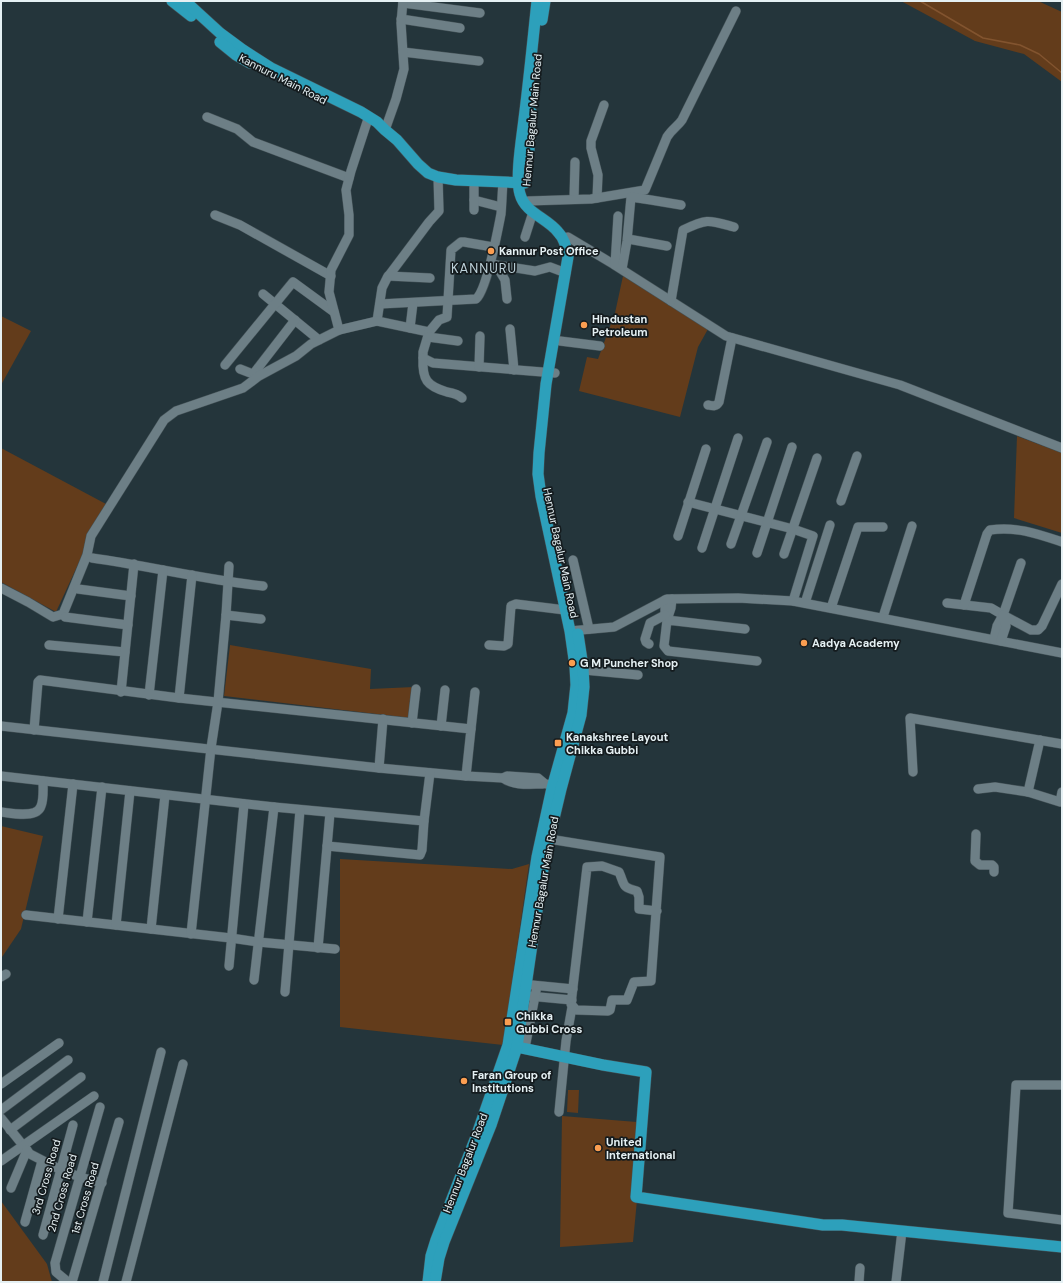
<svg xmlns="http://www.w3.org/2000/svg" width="1063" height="1283" font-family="'DM Sans',sans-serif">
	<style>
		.green { fill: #633c1b }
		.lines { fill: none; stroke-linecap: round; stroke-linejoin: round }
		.stream { stroke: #82542f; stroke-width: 1.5 }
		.minor-casing { stroke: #455358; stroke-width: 10 }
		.major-casing { stroke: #455358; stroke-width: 12 }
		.minor { stroke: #6d7f86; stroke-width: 9 }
		.major { stroke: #2da0bb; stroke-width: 11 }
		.poi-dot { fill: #fb9e51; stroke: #141b1e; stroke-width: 1.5 }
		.labels { text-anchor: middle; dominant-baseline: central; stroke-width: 3.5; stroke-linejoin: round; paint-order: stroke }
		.street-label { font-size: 11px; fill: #e5f0f3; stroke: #141b1e }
		.poi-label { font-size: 11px; font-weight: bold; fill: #e5f0f3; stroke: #141b1e; text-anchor: start }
		.quarter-label { font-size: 13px; letter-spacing: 1px; fill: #bed2da; stroke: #141b1e }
	</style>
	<rect width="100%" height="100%" fill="#24353b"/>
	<g class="green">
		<polygon points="901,1 1038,1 1062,12 1062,82 1024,54 975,41"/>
		<polygon points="623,276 708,329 698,347 680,417 579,391 587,357 598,359 615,313"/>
		<polygon points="1,316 31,331 1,385"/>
		<polygon points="1017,436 1062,453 1062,533 1014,518"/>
		<polygon points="1,448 106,504 56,612 1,582"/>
		<polygon points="230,645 371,669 370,689 414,687 410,718 224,696"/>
		<polygon points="1,826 43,836 21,929 2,957"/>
		<polygon points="340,859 512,869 529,864 503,1045 340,1027"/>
		<polygon points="568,1090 579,1090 578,1113 567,1112"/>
		<polygon points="562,1116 637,1122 637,1200 633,1242 560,1247"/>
		<polygon points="1,1201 47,1264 52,1282 1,1282"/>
	</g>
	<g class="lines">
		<polyline class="stream" points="920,1 983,38 1020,45 1039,54 1062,73"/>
		<defs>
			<g id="minor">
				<polyline points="403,3 480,13"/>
				<polyline points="401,19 460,28"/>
				<polyline points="403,52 479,61"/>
				<polyline points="207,117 237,129 253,142 349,178"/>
				<polyline points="385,130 396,99 404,69 401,23 403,1"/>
				<polyline points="597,198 598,175 591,148 591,141 604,105"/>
				<polyline points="574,199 575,162"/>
				<polyline points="474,200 501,207"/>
				<path d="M 528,201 L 591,199 L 645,190 L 667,137 C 672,129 678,126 682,120 L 736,11"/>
				<polyline points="474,210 474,182"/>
				<polyline points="215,215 240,225 331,276"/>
				<polyline points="525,237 533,212"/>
				<polyline points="563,239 568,237 613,264 726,336 900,385 1062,448"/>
				<polyline points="628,239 667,246"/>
				<polyline points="490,264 535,271 550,267 566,273"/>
				<polyline points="496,265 505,280 507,299"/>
				<polyline points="615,265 618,216"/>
				<polyline points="622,269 627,241 631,197 651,200 681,205"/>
				<polyline points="388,276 430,278"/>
				<polyline points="263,294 319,340"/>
				<path d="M 671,301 L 683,230 C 708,218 709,220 734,227"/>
				<path d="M 380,304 L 476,299 C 487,290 498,229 501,214 C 502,203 502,193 503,183"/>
				<polyline points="377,321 382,288 387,278 429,222 439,211 438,177"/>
				<polyline points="410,328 413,303"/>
				<polyline points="510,329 514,370"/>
				<polyline points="339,330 377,321 429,332 423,352 423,358 433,363 555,373"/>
				<polyline points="429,332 439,320 447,317 451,250 461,242 464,242 493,247"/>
				<polyline points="428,337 458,341"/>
				<polyline points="560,341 600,346"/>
				<path d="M 423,358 C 422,380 427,386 447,392 C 453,393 458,394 462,398"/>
				<polyline points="225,365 293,282 334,312"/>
				<polyline points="479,367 480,336"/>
				<polyline points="240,369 258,376"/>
				<polyline points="254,373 295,320"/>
				<path d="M 708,405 C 713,406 716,407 719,402 L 732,338"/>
				<polyline points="841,501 857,456"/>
				<polyline points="688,502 793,529 813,536 793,601"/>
				<polyline points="678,536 706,449"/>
				<polyline points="731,544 767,442"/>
				<polyline points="702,548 738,438"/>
				<polyline points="757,553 792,447"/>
				<polyline points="784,554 817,458"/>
				<path d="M 92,558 C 149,566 206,580 263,586"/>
				<polyline points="573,560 589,629"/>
				<polyline points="1,588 28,602 53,617 63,614 87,555 91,536 164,420 176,411 243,388 259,376 296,356 311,344 339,330 329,292 331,270 349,235 349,215 346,190 351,171 367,122"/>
				<polyline points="78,589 131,596"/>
				<polyline points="665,600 665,615 667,620 671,608 672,599"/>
				<polyline points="805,603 830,525"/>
				<polyline points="947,603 991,608 1003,615"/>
				<path d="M 964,605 L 987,534 L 990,530 C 1016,526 1038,534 1062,542"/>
				<polyline points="831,608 858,527 883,527"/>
				<polyline points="226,615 261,619"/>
				<polyline points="65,617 128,625"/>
				<polyline points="883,617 912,526"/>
				<polyline points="745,629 667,620 664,646 668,651 757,661"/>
				<polyline points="570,631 614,627 667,599 738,598 793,601 1062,653"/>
				<polyline points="994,639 997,626 1003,615 1021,563"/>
				<polyline points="1001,641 1006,626 1003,615 1031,630 1038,630 1042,626 1062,584"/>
				<polyline points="649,644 646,642 645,639 650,623 665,615"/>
				<polyline points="49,645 125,652"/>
				<polyline points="489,645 504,646 508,644 511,606 516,604 565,610"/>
				<polyline points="584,670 638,675"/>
				<polyline points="121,692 134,564"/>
				<polyline points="149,695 163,570"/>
				<polyline points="179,698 192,575"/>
				<polyline points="412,723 416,689"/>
				<polyline points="1,726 379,768 466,776 503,778"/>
				<polyline points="441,726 445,690"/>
				<polyline points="471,729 475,692"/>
				<polyline points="34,730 38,682 40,680 179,698 471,729 466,776"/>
				<polyline points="379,768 383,719"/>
				<polyline points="913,772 910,718 1062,744"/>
				<polyline points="1,776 274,807 424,821 430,773"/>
				<path d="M 544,783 L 538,778 L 507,776 L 503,778 C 513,786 530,784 543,784 C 547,783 553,786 558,787"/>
				<polyline points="978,789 995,787 1028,792 1060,802 1062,792"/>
				<polyline points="1028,792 1040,740"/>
				<path d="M 1,812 C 11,813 37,819 41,806 C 44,799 43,788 43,781"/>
				<polyline points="976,834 975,861 980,865 992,865 994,867 994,872"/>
				<path d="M 549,839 L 660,857 L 651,981 L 634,982 L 627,1000 L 612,1000 L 610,1010 L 608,1011 L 576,1010 L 571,1004 L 587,867 L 602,866 L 619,872 C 625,885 621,887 637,891 L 639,897 L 639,909 L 657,911"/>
				<polyline points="327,846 420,855 422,850 424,821"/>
				<polyline points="26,915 231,938 258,942 335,949"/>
				<polyline points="58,919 73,784"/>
				<polyline points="87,922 102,787"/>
				<polyline points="116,925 130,791"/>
				<polyline points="151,929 165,795"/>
				<polyline points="191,934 211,748 218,702 226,615 229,566"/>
				<polyline points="318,948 330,813"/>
				<polyline points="229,966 244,804"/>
				<polyline points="1,977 6,974"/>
				<polyline points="254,980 274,807"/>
				<polyline points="532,985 573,989"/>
				<polyline points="285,992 300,810"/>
				<polyline points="529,996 572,1000"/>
				<polyline points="525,1048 537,986"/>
				<polyline points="1,1084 59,1043"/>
				<polyline points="1062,1085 1016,1085 1008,1213 1062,1220"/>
				<polyline points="1,1110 68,1060"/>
				<polyline points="559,1112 566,1041 572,1007"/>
				<polyline points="1,1118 30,1154 61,1170 80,1177 102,1183"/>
				<polyline points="10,1130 81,1077"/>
				<polyline points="1,1161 94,1096"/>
				<polyline points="11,1188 27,1150"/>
				<polyline points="25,1222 42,1161"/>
				<polyline points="43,1235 73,1125"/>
				<polyline points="68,1282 56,1272 55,1263 100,1107"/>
				<polyline points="72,1282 119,1122"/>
				<polyline points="103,1282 161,1052"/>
				<polyline points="126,1282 183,1064"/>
				<polyline points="859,1282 860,1268"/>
				<polyline points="896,1282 902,1231"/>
			</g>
			<g id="major">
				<polyline points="172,1 191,16"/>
				<polyline points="185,1 220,33 243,50 271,68 361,112 377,122 385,130 397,140 418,164 428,173 438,177 456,180 525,183"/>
				<polyline points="542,20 545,1"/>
				<polyline points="220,42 236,55 250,63"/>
				<polyline points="528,161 532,113"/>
				<polyline points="517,1047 603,1065 646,1072 636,1197 823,1225 842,1225 1062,1247"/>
				<path d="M 428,1282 L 431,1256 L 436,1240 L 476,1137 L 508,1045 L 537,857 L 552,788 L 573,713 L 576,685 L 575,666 L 570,631 L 541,496 L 538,474 L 539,453 L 546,384 L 568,257 C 566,248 565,239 558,232 C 547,218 525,213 520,194 C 515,178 522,137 524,119 C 529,80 533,40 537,1"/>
				<polyline points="435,1282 439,1258 444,1242 491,1125 517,1047 545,856 561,789 581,715 584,687 583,667 578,634"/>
			</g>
		</defs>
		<use href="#minor" class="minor-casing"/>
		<use href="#major" class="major-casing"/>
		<use href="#minor" class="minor"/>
		<use href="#major" class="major"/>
	</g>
	<g class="poi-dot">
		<circle cx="491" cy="251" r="4"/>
		<circle cx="584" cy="325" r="4"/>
		<circle cx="804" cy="643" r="4"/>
		<circle cx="572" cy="663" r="4"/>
		<rect x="554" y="739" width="8" height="8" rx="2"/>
		<rect x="504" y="1018" width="8" height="8" rx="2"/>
		<circle cx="464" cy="1081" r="4"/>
		<circle cx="598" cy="1148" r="4"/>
	</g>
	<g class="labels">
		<g class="street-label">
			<text transform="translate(283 79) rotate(27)">Kannuru Main Road</text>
			<text transform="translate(532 120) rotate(-85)">Hennur Bagalur Main Road</text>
			<text transform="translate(561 553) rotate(78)">Hennur Bagalur Main Road</text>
			<text transform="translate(543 882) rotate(-80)">Hennur Bagalur Main Road</text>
			<text transform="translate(465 1163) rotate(-69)">Hennur Bagalur Road</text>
			<text transform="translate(46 1177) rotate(-74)">3rd Cross Road</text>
			<text transform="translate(62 1193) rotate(-74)">2nd Cross Road</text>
			<text transform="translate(85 1198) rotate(-74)">1st Cross Road</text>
		</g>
		<g class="poi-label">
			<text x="499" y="251">Kannur Post Office</text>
			<text x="592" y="319">Hindustan<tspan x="592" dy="13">Petroleum</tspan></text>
			<text x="812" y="643">Aadya Academy</text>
			<text x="580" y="663">G M Puncher Shop</text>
			<text x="566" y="737">Kanakshree Layout<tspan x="566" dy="13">Chikka Gubbi</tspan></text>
			<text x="516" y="1016">Chikka<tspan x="516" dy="13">Gubbi Cross</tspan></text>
			<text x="472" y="1075">Faran Group of<tspan x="472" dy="13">Institutions</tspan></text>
			<text x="606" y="1142">United<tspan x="606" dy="13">International</tspan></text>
		</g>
		<g class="quarter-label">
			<text x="484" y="268">KANNURU</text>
		</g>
	</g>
	<rect width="1063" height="1283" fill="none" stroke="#e5f0f3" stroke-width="4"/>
</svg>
